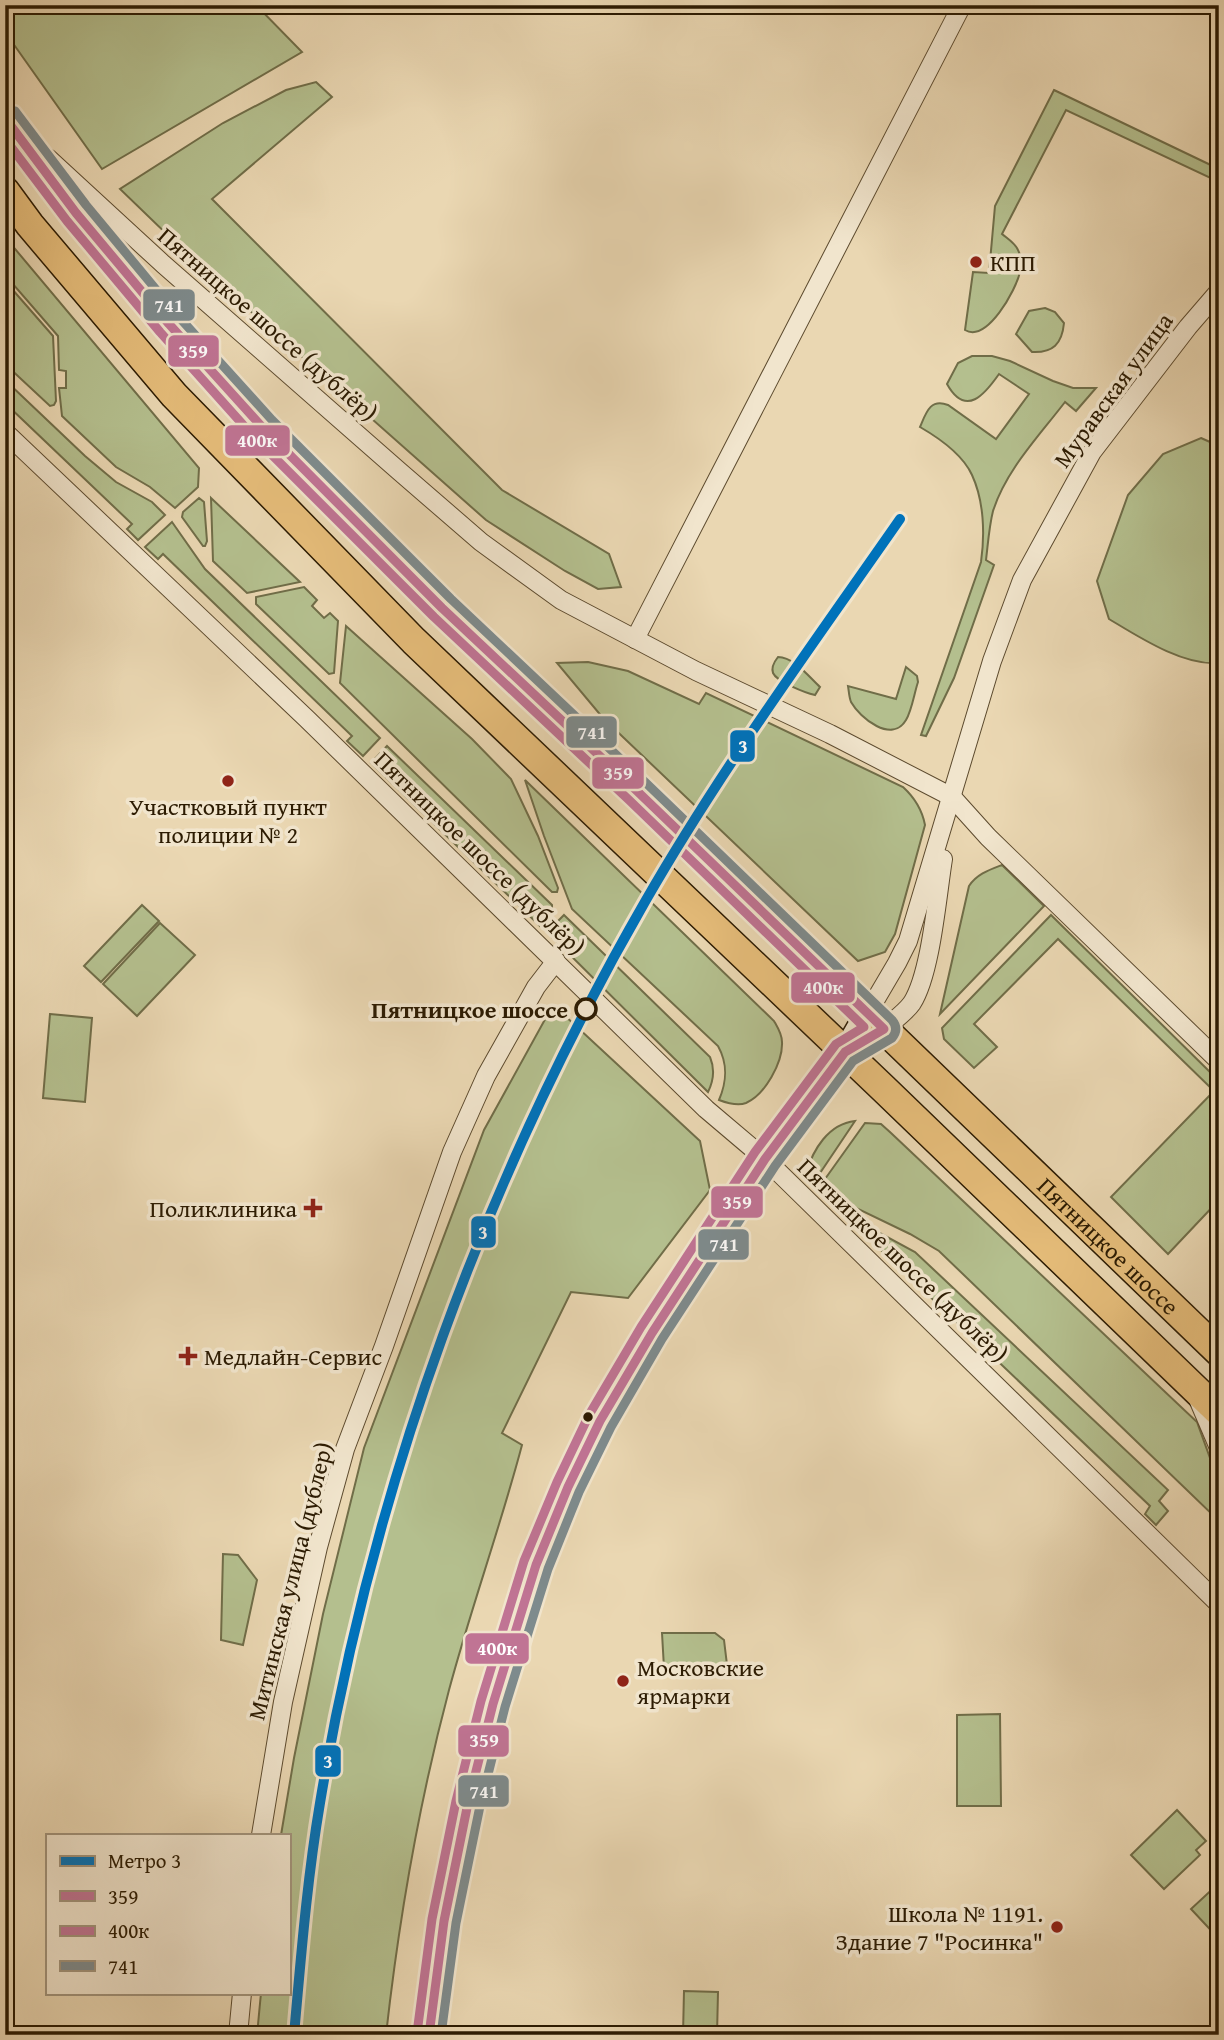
<svg xmlns="http://www.w3.org/2000/svg" width="1224" height="2040" font-family="'Gentium Book Plus',serif">
	<style>
		.green { fill: #b4bf8e; stroke: #706d48; stroke-width: 2 }
		.lines { fill: none; stroke-linecap: round; stroke-linejoin: round }
		.street-casing { stroke: #5c4a2e; stroke-width: 20 }
		.secondary-casing { stroke: #2c1b02; stroke-width: 27 }
		.primary-casing { stroke: #2c1b02; stroke-width: 31 }
		.street { stroke: #f1e5cd; stroke-width: 18 }
		.secondary { stroke: #f1e5cd; stroke-width: 24 }
		.primary { stroke: #e5bc79; stroke-width: 28 }
		.bus-1-casing { stroke: #f1e5cd; stroke-width: 14 }
		.bus-2-casing { stroke: #f1e5cd; stroke-width: 14 }
		.bus-3-casing { stroke: #f1e5cd; stroke-width: 14 }
		.bus-1 { stroke: #c07494; stroke-width: 9 }
		.bus-2 { stroke: #c07494; stroke-width: 9 }
		.bus-3 { stroke: #7e8b8d; stroke-width: 9 }
		.metro-1-casing { stroke: #f1e5cd; stroke-width: 16 }
		.metro-1 { stroke: #0072ba; stroke-width: 10 }
		.poi-dot { fill: #8f2418; stroke: #f1e5cd; stroke-width: 2.5 }
		.stop-dot { fill: #f1e5cd; stroke: #2c1b02; stroke-width: 3.5 }
		.bus-dot { fill: #2c1b02; stroke: #f1e5cd; stroke-width: 2.5 }
		.labels { text-anchor: middle; dominant-baseline: central; stroke-width: 7; stroke-linejoin: round; paint-order: stroke }
		.poi-label { font-size: 24px; fill: #2c1b02; stroke: #f1e5cd; text-anchor: start }
		.street-label { font-size: 24px; fill: #2c1b02; stroke: #f1e5cd }
		.stop-label { font-size: 24px; font-weight: bold; fill: #2c1b02; stroke: #f1e5cd; text-anchor: end }
		.line-badge { stroke: #f1e5cd; stroke-width: 2.5 }
		.badge-label { font-size: 19px; text-anchor: middle; font-weight: bold; fill: #fff }
	</style>
	<rect width="100%" height="100%" fill="#ead7b2"/>
	<filter id="stains"><feTurbulence type="fractalNoise" baseFrequency=".00286" numOctaves="4"/><feColorMatrix values="0 0 0 0 .2 0 0 0 0 .09 0 0 0 0 .02 0 0 0 .5 -.17"/></filter>
	<radialGradient id="worn" r=".72"><stop offset=".6" stop-color="#630" stop-opacity="0"/><stop offset="1" stop-color="#630" stop-opacity=".3"/></radialGradient>
	<g class="green">
		<polygon points="5,5 256,5 302,52 102,169 5,32"/>
		<polygon points="316,82 332,97 212,199 502,490 609,554 621,587 598,589 565,571 486,520 206,272 120,189 223,123 286,90"/>
		<path d="M 1054,90 L 1219,169 L 1219,182 L 1066,110 L 1002,234 C 1008,239 1015,243 1018,250 C 1021,256 1022,265 1020,272 C 1016,290 987,343 965,330 L 973,272 L 989,273 L 995,206 Z"/>
		<polygon points="5,237 199,468 198,487 175,508 150,487 116,467 62,416 59,388 66,388 66,371 59,370 58,336 5,275"/>
		<polygon points="5,281 53,336 56,401 54,405 50,406 5,364"/>
		<path d="M 1045,308 L 1055,312 L 1064,323 C 1062,344 1053,353 1032,352 L 1016,334 L 1029,311 Z"/>
		<path d="M 972,356 L 992,356 L 1010,361 L 1053,381 L 1073,388 L 1096,388 L 1076,411 L 1065,402 C 1039,436 1006,470 993,511 C 989,527 988,544 986,560 L 994,565 L 954,678 L 926,736 L 921,735 L 981,562 C 985,534 984,501 972,475 C 963,455 939,438 920,427 C 926,413 930,398 948,405 L 996,439 L 1029,394 L 999,374 C 985,394 966,418 947,384 L 958,363 Z"/>
		<polygon points="5,380 85,456 116,482 152,502 165,515 138,540 127,529 132,524 5,403"/>
		<path d="M 1201,438 L 1219,446 L 1219,663 C 1183,666 1139,637 1109,619 L 1097,581 L 1128,495 L 1163,454 Z"/>
		<polygon points="199,498 204,502 207,541 205,546 203,546 182,517 183,512"/>
		<polygon points="211,498 300,582 247,593 213,561"/>
		<polygon points="172,522 205,569 380,738 363,756 347,741 352,736 163,554 158,559 145,547"/>
		<polygon points="304,587 317,600 312,606 324,618 330,613 338,621 334,673 329,674 256,604 256,597"/>
		<polygon points="346,626 472,739 511,779 538,836 558,888 557,892 552,892 340,683"/>
		<path d="M 778,657 C 794,657 809,677 820,687 L 815,695 C 806,693 777,682 773,673 C 771,667 774,662 778,657 Z"/>
		<path d="M 588,662 L 628,671 L 699,704 L 706,693 L 903,787 C 915,798 922,809 925,825 L 895,934 L 885,952 L 858,961 L 603,718 L 557,663 Z"/>
		<path d="M 906,667 L 917,676 L 918,682 C 914,694 912,710 906,720 C 892,744 860,718 851,702 C 849,697 849,692 848,686 L 896,699 Z"/>
		<polygon points="387,746 552,905 552,913 540,926 371,763"/>
		<path d="M 525,780 L 774,1021 C 778,1028 782,1034 782,1042 C 783,1062 765,1095 746,1103 C 738,1106 727,1103 719,1100 C 727,1081 728,1064 718,1046 L 572,909 L 544,836 Z"/>
		<path d="M 1002,865 L 1044,906 L 940,1014 L 969,886 C 977,874 989,870 1002,865 Z"/>
		<polygon points="142,905 159,921 101,982 84,966"/>
		<path d="M 564,915 L 710,1057 C 715,1069 714,1080 708,1092 L 547,932 Z"/>
		<polygon points="1051,915 1219,1081 1219,1200 1168,1254 1111,1197 1214,1091 1058,939 974,1024 997,1047 974,1068 944,1039 942,1028"/>
		<polygon points="160,923 195,955 137,1016 103,984"/>
		<polygon points="50,1014 92,1018 85,1102 43,1098"/>
		<path d="M 548,1014 L 563,1014 L 700,1141 L 710,1190 L 628,1298 L 571,1292 L 502,1433 L 522,1445 C 500,1528 471,1608 449,1690 C 419,1803 399,1918 386,2035 L 257,2035 L 261,1993 L 289,1993 L 289,1835 L 281,1835 L 294,1758 L 323,1614 L 364,1448 L 484,1130 Z"/>
		<path d="M 855,1121 L 812,1185 L 806,1173 C 813,1150 828,1124 855,1121 Z"/>
		<polygon points="865,1123 881,1124 891,1133 1197,1422 1219,1483 1219,1521 939,1251 910,1234 856,1208 825,1179"/>
		<polygon points="841,1212 915,1252 1168,1490 1159,1501 1168,1511 1156,1525 1145,1514 1150,1506"/>
		<polygon points="223,1554 238,1555 257,1580 243,1645 221,1640"/>
		<polygon points="662,1633 715,1633 724,1640 727,1665 724,1668 664,1668"/>
		<polygon points="1000,1714 1001,1806 957,1806 957,1715"/>
		<polygon points="1177,1810 1206,1841 1196,1850 1200,1855 1164,1889 1131,1855"/>
		<polygon points="1219,1883 1219,1939 1191,1909"/>
		<polygon points="684,1991 718,1992 717,2035 683,2035"/>
	</g>
	<g class="lines">
		<defs>
			<g id="street">
				<polyline points="48,158 163,264 399,471 481,542 561,600 696,671 830,734 952,797 988,837 1219,1061"/>
				<polyline points="5,432 307,719 706,1109 765,1159 1219,1604"/>
				<polyline points="635,639 962,5"/>
				<polyline points="867,1014 897,963 908,941 992,661 1022,580 1092,452 1188,327 1219,291"/>
				<path d="M 884,1029 C 893,1021 905,1013 912,1003 C 931,973 937,896 943,859"/>
				<polyline points="1198,1399 1219,1448"/>
				<polyline points="261,1835 283,1702 318,1547 345,1449 384,1346 452,1152 486,1076 536,987 556,961"/>
				<polyline points="238,2035 242,1993"/>
			</g>
			<polyline id="secondary" points="429,2035 444,1921 468,1803 493,1704 536,1565 568,1487 600,1421 652,1333 765,1159 845,1052 867,1014"/>
			<g id="primary">
				<path id="s1" d="M 5,118 L 76,213 L 169,324 L 263,428 L 442,608 L 637,791 L 1219,1352"/>
				<polyline points="5,191 30,225 174,395 414,641 884,1089 1219,1412"/>
			</g>
		</defs>
		<use href="#street" class="street-casing"/>
		<use href="#secondary" class="secondary-casing"/>
		<use href="#primary" class="primary-casing"/>
		<use href="#street" class="street"/>
		<use href="#secondary" class="secondary"/>
		<use href="#primary" class="primary"/>
		<defs>
			<polyline id="bus-1" points="5,118 76,213 169,324 263,428 442,608 637,791 884,1029 845,1052 765,1159 652,1333 600,1421 568,1487 536,1565 493,1704 468,1803 444,1921 429,2035"/>
			<polyline id="bus-2" points="5,139 67,221 160,332 254,437 434,617 629,800 864,1027 836,1044 755,1152 641,1327 589,1415 557,1482 524,1561 481,1701 456,1801 432,1919 417,2033"/>
			<path id="bus-3" d="M 15,111 L 86,205 L 178,316 L 272,420 L 451,599 L 645,782 L 892,1020 C 897,1026 897,1032 892,1038 L 853,1061 L 775,1166 L 662,1339 L 611,1427 L 579,1492 L 548,1569 L 505,1707 L 480,1806 L 456,1923 L 441,2035"/>
		</defs>
		<use href="#bus-1" class="bus-1-casing"/>
		<use href="#bus-2" class="bus-2-casing"/>
		<use href="#bus-3" class="bus-3-casing"/>
		<use href="#bus-1" class="bus-1"/>
		<use href="#bus-2" class="bus-2"/>
		<use href="#bus-3" class="bus-3"/>
		<defs>
			<path id="metro-1" d="M 294,2035 C 301,1957 307,1880 320,1803 C 373,1485 485,1179 646,900 C 722,768 813,644 900,519"/>
		</defs>
		<use href="#metro-1" class="metro-1-casing"/>
		<use href="#metro-1" class="metro-1"/>
	</g>
	<g class="poi-dot">
		<circle cx="976" cy="262" r="7"/>
		<circle cx="228" cy="781" r="7"/>
		<path d="M309.5 1197.5h7v7h7v7h-7v7h-7v-7h-7v-7h7z"/>
		<path d="M184.5 1345.5h7v7h7v7h-7v7h-7v-7h-7v-7h7z"/>
		<circle cx="623" cy="1681" r="7"/>
		<circle cx="1057" cy="1927" r="7"/>
	</g>
	<circle class="stop-dot" cx="586" cy="1009" r="10"/>
	<circle class="bus-dot" cx="588" cy="1417" r="6"/>
	<g class="labels">
		<g class="poi-label">
			<text x="990" y="262">КПП</text>
			<text x="228" y="806" text-anchor="middle">Участковый пункт<tspan x="228" dy="28">полиции № 2</tspan></text>
			<text x="297" y="1208" text-anchor="end">Поликлиника</text>
			<text x="204" y="1356">Медлайн-Сервис</text>
			<text x="637" y="1667">Московские<tspan x="637" dy="28">ярмарки</tspan></text>
			<text x="1043" y="1913" text-anchor="end">Школа № 1191.<tspan x="1043" dy="28">Здание 7 "Росинка"</tspan></text>
		</g>
		<g class="street-label">
			<text transform="translate(268 324) rotate(41)">Пятницкое шоссе (дублёр)</text>
			<text transform="translate(1113 390) rotate(-54)">Муравская улица</text>
			<text transform="translate(480 853) rotate(44)">Пятницкое шоссе (дублёр)</text>
			<text stroke="none"><textPath href="#s1" startOffset="1580">Пятницкое шоссе</textPath></text>
			<text transform="translate(903 1260) rotate(44)">Пятницкое шоссе (дублёр)</text>
			<text transform="translate(290 1581) rotate(-76)">Митинская улица (дублер)</text>
		</g>
		<g class="stop-label">
			<text x="568" y="1009">Пятницкое шоссе</text>
		</g>
	</g>
	<g class="line-badge">
		<rect x="142" y="288" width="54" height="34" rx="7" fill="#7e8b8d"/>
		<rect x="167" y="334" width="53" height="34" rx="7" fill="#c07494"/>
		<rect x="224" y="424" width="67" height="33" rx="7" fill="#c07494"/>
		<rect x="565" y="715" width="53" height="34" rx="7" fill="#7e8b8d"/>
		<rect x="729" y="729" width="27" height="34" rx="7" fill="#0072ba"/>
		<rect x="591" y="756" width="54" height="34" rx="7" fill="#c07494"/>
		<rect x="790" y="971" width="66" height="33" rx="7" fill="#c07494"/>
		<rect x="710" y="1185" width="54" height="34" rx="7" fill="#c07494"/>
		<rect x="470" y="1215" width="27" height="34" rx="7" fill="#0072ba"/>
		<rect x="697" y="1228" width="53" height="33" rx="7" fill="#7e8b8d"/>
		<rect x="464" y="1632" width="66" height="33" rx="7" fill="#c07494"/>
		<rect x="457" y="1724" width="53" height="34" rx="7" fill="#c07494"/>
		<rect x="314" y="1744" width="28" height="34" rx="7" fill="#0072ba"/>
		<rect x="457" y="1774" width="53" height="34" rx="7" fill="#7e8b8d"/>
	</g>
	<g class="badge-label">
		<text x="169" y="312">741</text>
		<text x="193" y="358">359</text>
		<text x="257" y="447">400к</text>
		<text x="592" y="739">741</text>
		<text x="743" y="753">3</text>
		<text x="618" y="780">359</text>
		<text x="823" y="994">400к</text>
		<text x="737" y="1209">359</text>
		<text x="483" y="1239">3</text>
		<text x="724" y="1251">741</text>
		<text x="497" y="1655">400к</text>
		<text x="484" y="1747">359</text>
		<text x="328" y="1768">3</text>
		<text x="484" y="1798">741</text>
	</g>
	<rect width="1224" height="2040" fill="none" stroke="#ead7b2" stroke-width="28"/>
	<rect x="7" y="7" width="1210" height="2026" fill="none" stroke="#2c1b02" stroke-width="3.5"/>
	<rect x="14" y="14" width="1196" height="2012" fill="none" stroke="#2c1b02" stroke-width="2"/>
	<rect x="46" y="1834" width="245" height="161" fill="#f1e5cd" stroke="#a2947c" stroke-width="2"/>
	<rect x="60" y="1856" width="35" height="10" fill="#0072ba" stroke="#a2947c" stroke-width="2"/>
	<text x="108" y="1868" font-size="21" fill="#2c1b02">Метро 3</text>
	<rect x="60" y="1891" width="35" height="10" fill="#c07494" stroke="#a2947c" stroke-width="2"/>
	<text x="108" y="1904" font-size="21" fill="#2c1b02">359</text>
	<rect x="60" y="1926" width="35" height="10" fill="#c07494" stroke="#a2947c" stroke-width="2"/>
	<text x="108" y="1938" font-size="21" fill="#2c1b02">400к</text>
	<rect x="60" y="1961" width="35" height="10" fill="#7e8b8d" stroke="#a2947c" stroke-width="2"/>
	<text x="108" y="1974" font-size="21" fill="#2c1b02">741</text>
	<rect width="100%" height="100%" filter="url(#stains)"/>
	<rect width="100%" height="100%" fill="url(#worn)"/>
</svg>
